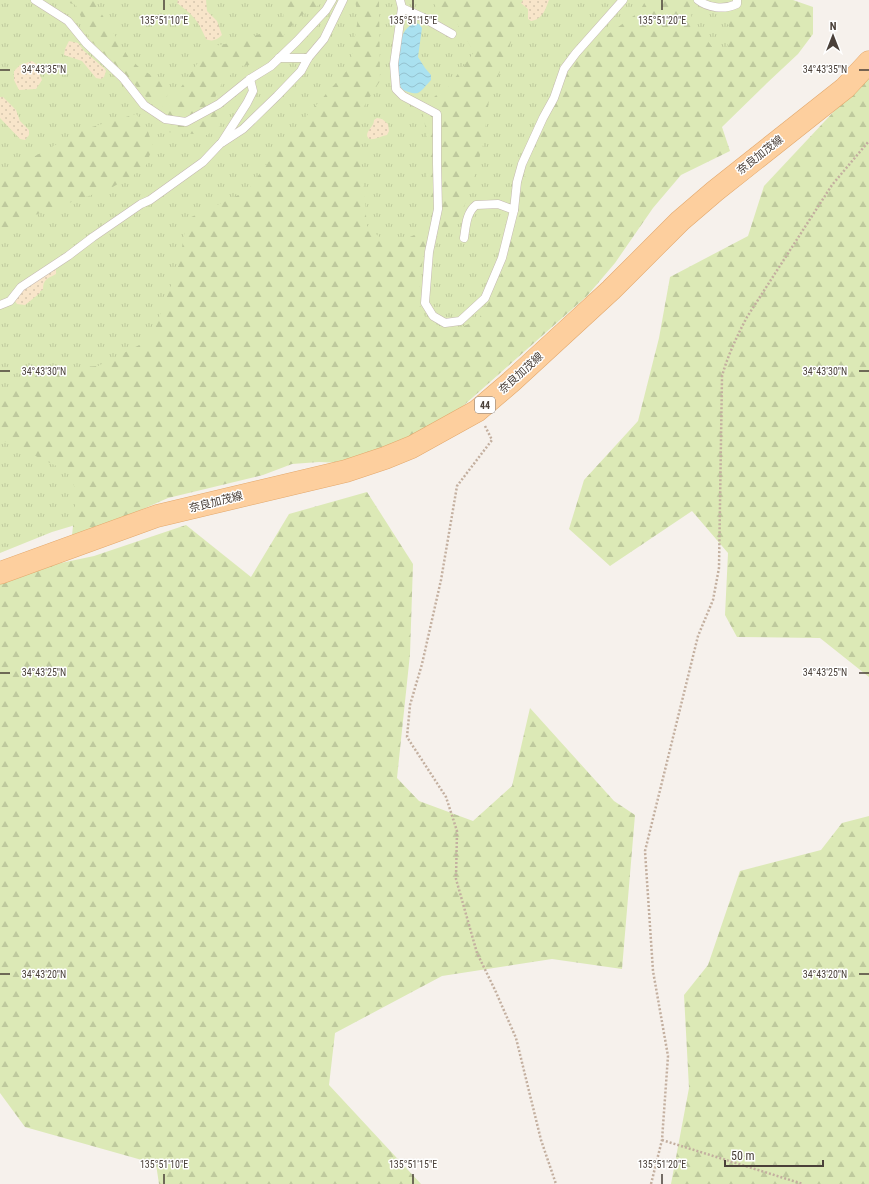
<svg xmlns="http://www.w3.org/2000/svg" width="869" height="1184" font-family="'Roboto Condensed','Noto Sans JP',sans-serif">
	<style>
		.grass { fill: url(#grass-tufts) }
		.forest { fill: url(#forest-firs) }
		.sand { fill: url(#sand-dots) }
		.water { fill: url(#water-waves) }
		.lines { fill: none; stroke-linecap: round; stroke-linejoin: round }
		.service-casing { stroke: #c4b9b1; stroke-width: 9 }
		.primary-casing { stroke: #e3a86c; stroke-width: 23 }
		.path { stroke: #c3af9f; stroke-width: 2.5; stroke-dasharray: 2 2; stroke-linecap: butt }
		.service { stroke: #fff; stroke-width: 8 }
		.primary { stroke: #fdcf9e; stroke-width: 22 }
		.ticks { fill: none; stroke: #4a4039; stroke-width: 1.5 }
		.labels { text-anchor: middle; dominant-baseline: central; stroke-width: 3; stroke-linejoin: round; paint-order: stroke }
		.shield { fill: #fff; stroke: #807974; stroke-width: 1 }
		.shield-label { font-size: 10px; font-weight: bold; fill: #4a4039 }
		.street-label { font-size: 11px; fill: #4a4039; stroke: #fff }
		.ticks-label { font-size: 10px; text-anchor: middle; fill: #4a4039; stroke: #fff; stroke-width: 3; stroke-linejoin: round; paint-order: stroke }
	</style>
	<defs>
		<pattern id="grass-tufts" width="24" height="20" patternUnits="userSpaceOnUse"><rect width="24" height="20" fill="#dce9b6"/><path d="M3 7l-1-3M5 7V3M7 7l1-3M15 17l-1-3M17 17v-4M19 17l1-3" fill="none" stroke="#bec99d"/></pattern>
		<pattern id="forest-firs" width="22" height="20" patternUnits="userSpaceOnUse"><rect width="22" height="20" fill="#dce9b6"/><path d="M5 1l3.5 6h-7zM16 11l3.5 6h-7z" fill="#bec99d"/></pattern>
		<pattern id="sand-dots" width="8" height="8" patternUnits="userSpaceOnUse"><rect width="8" height="8" fill="#f8e5ca"/><path d="M2 2h.1M6 6h.1" fill="none" stroke="#d6c6ae" stroke-width="1.8" stroke-linecap="round"/></pattern>
		<pattern id="water-waves" width="16" height="10" patternUnits="userSpaceOnUse"><rect width="16" height="10" fill="#aae1f0"/><path d="M0 5q4-4 8 0t8 0" fill="none" stroke="#94c2cf"/></pattern>
	</defs>
	<rect width="100%" height="100%" fill="#f6f1ec"/>
	<polygon class="grass" points="0,0 784,0 474,342 172,496 52,532 0,553"/>
	<g class="forest">
		<polygon points="47,0 93,0 129,58 141,69 168,85 167,97 158,100 146,97 124,73 91,41 76,5 60,0"/>
		<polygon points="284,0 322,0 322,3 299,17 284,35 279,49 259,64 241,66 223,81 214,100 220,126 207,135 167,132 161,108 172,100 209,47 230,43 270,31 283,23"/>
		<polygon points="355,0 379,0 380,81 361,111 360,148 367,226 386,243 397,243 427,229 432,210 426,181 429,148 423,114 435,96 446,90 474,52 457,24 438,14 433,0 529,0 524,3 509,48 489,100 483,145 472,184 462,213 448,233 423,256 418,301 425,317 439,326 459,328 478,320 490,300 502,272 518,210 523,183 528,164 557,98 569,70 582,53 639,12 646,0 689,0 692,20 713,48 726,51 731,31 724,15 742,0 793,0 813,7 813,34 798,54 767,83 722,127 730,151 681,175 653,208 615,263 587,296 454,414 407,441 342,463 319,462 292,464 263,475 168,498 118,520 72,536 76,495 71,473 0,439 0,398 47,369 98,366 151,339 179,264 187,219 247,191 280,146 350,67 358,18"/>
		<polygon points="869,74 869,677 820,638 737,637 725,615 728,553 692,511 610,566 569,529 584,480 638,421 659,338 670,277 748,236 764,186"/>
		<polygon points="136,114 146,126 153,146 145,168 111,188 18,221 0,246 0,175 85,129"/>
		<polygon points="367,492 413,564 410,654 397,778 419,801 473,821 512,786 530,708 614,801 635,815 622,969 552,959 442,976 335,1033 329,1085 421,1184 159,1184 156,1164 25,1127 0,1093 0,576 94,556 186,525 251,577 289,514"/>
		<polygon points="869,816 869,1184 671,1184 689,1088 684,995 708,965 740,871 821,850 842,823"/>
	</g>
	<g class="sand">
		<path d="M 178,0 L 206,0 L 207,11 L 217,21 L 222,35 C 217,40 212,42 206,39 C 198,20 194,16 177,3 Z"/>
		<path d="M 523,0 L 549,0 C 545,10 543,19 531,21 L 528,19 L 528,9 L 521,3 Z"/>
		<polygon points="69,41 78,43 84,51 104,68 106,71 104,77 101,79 96,78 82,61 64,55 65,49"/>
		<polygon points="32,61 38,65 38,71 42,80 36,89 19,90 14,80 14,71 20,65"/>
		<polygon points="0,97 3,97 16,110 20,121 29,130 29,135 25,140 20,139 0,118"/>
		<path d="M 377,118 L 382,119 L 388,124 L 389,131 L 387,135 C 381,136 375,140 369,139 L 367,136 C 367,129 374,127 374,120 Z"/>
		<path d="M 48,267 L 54,267 L 56,270 L 56,274 C 47,279 43,279 43,290 L 40,291 L 40,293 L 25,305 L 17,304 L 15,301 L 20,291 L 29,286 Z"/>
	</g>
	<path class="water" d="M 415,23 L 419,24 L 422,28 L 418,57 L 425,68 L 431,75 L 431,80 C 418,94 420,97 401,89 C 397,72 393,31 415,23 Z"/>
	<g class="lines">
		<defs>
			<g id="service">
				<polyline points="35,0 68,21 86,43 123,78 144,105 165,119 186,122 219,104 250,79 271,66 297,41 326,10 332,0"/>
				<polyline points="400,0 402,8 394,64 396,89 403,96 437,114 437,164 438,209 429,252 425,303 433,316 445,323 460,321 485,298 502,258 514,210"/>
				<path d="M 698,0 C 708,8 724,10 737,4 L 737,0"/>
				<polyline points="402,8 422,17 452,34"/>
				<polyline points="279,58 308,58"/>
				<polyline points="222,142 247,103 253,91 250,79"/>
				<path d="M 464,238 C 466,226 466,213 476,205 L 498,204 L 514,210 L 517,182 L 522,164 L 543,118 L 554,98 L 564,69 L 576,53 L 623,0"/>
				<polyline points="0,305 10,301 21,287 68,256 93,237 141,204 150,200 203,162 220,144 243,129 277,96 301,71 308,58 324,39 343,0"/>
			</g>
			<polyline id="primary" points="0,573 157,516 346,471 385,458 412,447 477,411 511,382 611,290 680,221 715,191 845,88 869,62"/>
		</defs>
		<use href="#service" class="service-casing"/>
		<use href="#primary" class="primary-casing"/>
		<g class="path">
			<polyline points="485,426 492,440 457,486 441,580 422,664 410,705 407,737 446,797 457,831 456,879 477,953 495,990 516,1038 541,1140 556,1184"/>
			<polyline points="662,1140 803,1184"/>
			<path d="M 651,1184 L 662,1140 L 668,1056 L 653,971 L 645,851 L 698,636 L 713,600 L 719,568 L 722,376 C 728,355 737,336 747,317 L 832,185 L 869,141"/>
		</g>
		<use href="#service" class="service"/>
		<use href="#primary" class="primary"/>
	</g>
	<path class="ticks" d="M 164,0 L 164,10M 413,0 L 413,10M 662,0 L 662,10M 0,70 L 10,70M 859,70 L 869,70M 0,371 L 10,371M 859,371 L 869,371M 0,673 L 10,673M 859,673 L 869,673M 0,974 L 10,974M 859,974 L 869,974M 164,1174 L 164,1184M 413,1174 L 413,1184M 662,1174 L 662,1184"/>
	<g class="labels">
		<rect class="shield" x="475" y="397" width="20" height="16" rx="3"/>
		<g class="shield-label">
			<text x="485" y="405">44</text>
		</g>
		<g class="street-label">
			<text transform="translate(760 155) rotate(-38)">奈良加茂線</text>
			<text transform="translate(521 373) rotate(-42)">奈良加茂線</text>
			<text transform="translate(216 502) rotate(-14)">奈良加茂線</text>
		</g>
	</g>
	<g class="ticks-label">
		<text x="164" y="24">135°51'10"E</text>
		<text x="413" y="24">135°51'15"E</text>
		<text x="662" y="24">135°51'20"E</text>
		<text x="44" y="73">34°43'35"N</text>
		<text x="825" y="73">34°43'35"N</text>
		<text x="44" y="375">34°43'30"N</text>
		<text x="825" y="375">34°43'30"N</text>
		<text x="44" y="676">34°43'25"N</text>
		<text x="825" y="676">34°43'25"N</text>
		<text x="44" y="978">34°43'20"N</text>
		<text x="825" y="978">34°43'20"N</text>
		<text x="164" y="1168">135°51'10"E</text>
		<text x="413" y="1168">135°51'15"E</text>
		<text x="662" y="1168">135°51'20"E</text>
	</g>
	<g transform="translate(833 36)" stroke="#ffffff" stroke-width="3" paint-order="stroke">
	<path d="M0-3L7 15L0 10L-7 15Z" fill="#4a4039"/>
	<text y="-6" font-size="11" font-weight="bold" text-anchor="middle" fill="#4a4039">N</text>
	</g>
	<path d="M725 1160v6h98v-6" fill="none" stroke="#4a4039" stroke-width="2"/>
	<text x="731" y="1160" font-size="12" fill="#4a4039" stroke="#ffffff" stroke-width="3" paint-order="stroke">50 m</text>
</svg>
